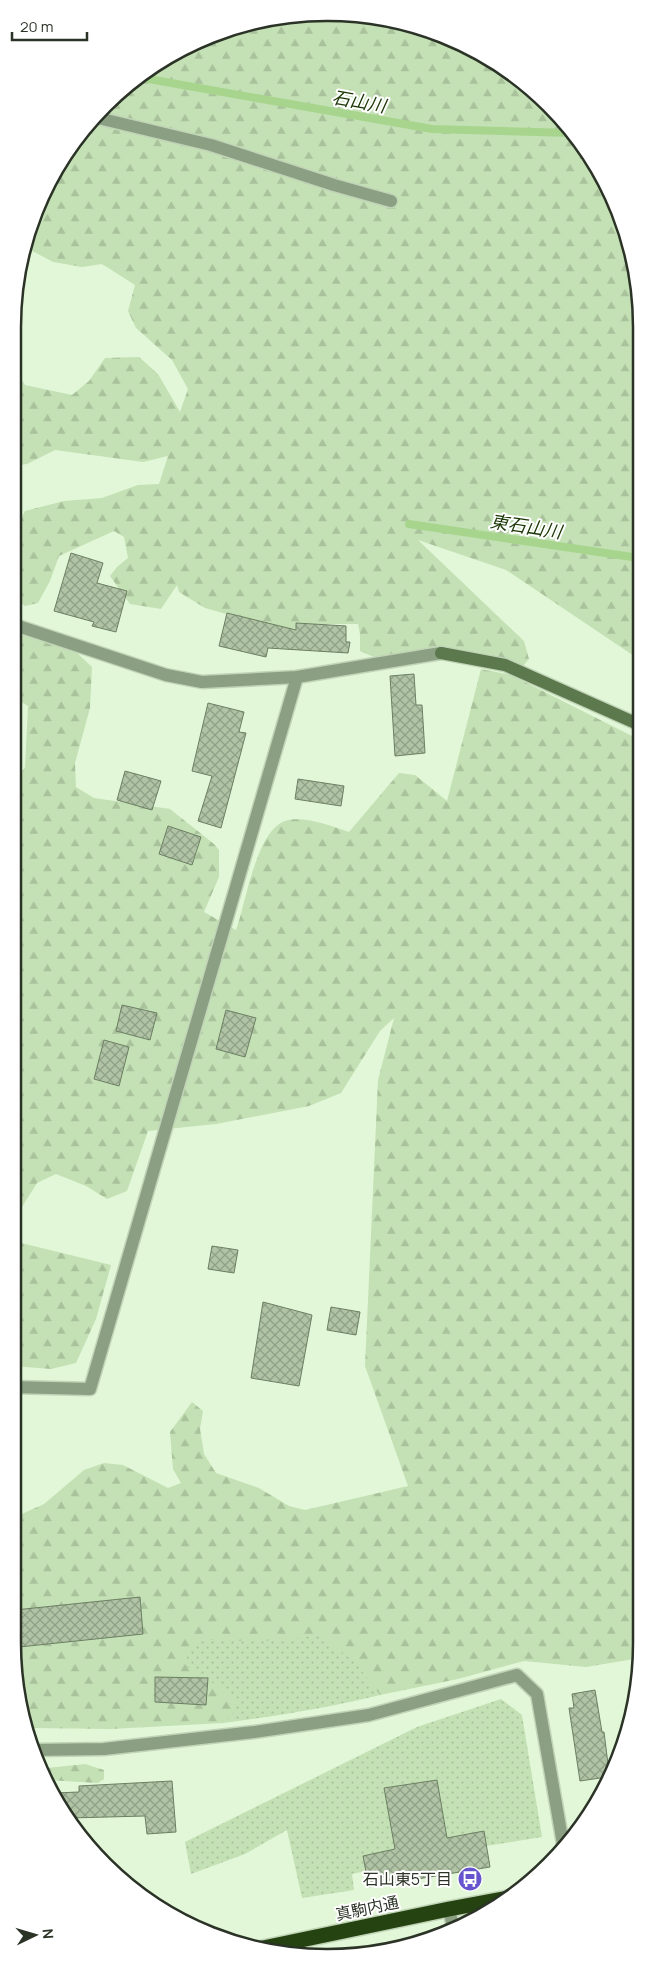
<svg xmlns="http://www.w3.org/2000/svg" width="654" height="1970" font-family="Manrope,'Noto Sans JP',sans-serif">
	<style>
		.grass { fill: url(#grass-dots) }
		.forest { fill: url(#forest-firs) }
		.lines { fill: none; stroke-linecap: round; stroke-linejoin: round }
		.stream { stroke: #a7d58e; stroke-width: 8 }
		.building { fill: url(#building-cross-hatch); stroke: #6c7f63 }
		.street-casing { stroke: #c1d4b7; stroke-width: 15 }
		.secondary-casing { stroke: #c1d4b7; stroke-width: 15 }
		.highway-casing { stroke: #c1d4b7; stroke-width: 18 }
		.street { stroke: #8b9f82; stroke-width: 12 }
		.secondary { stroke: #5c784d; stroke-width: 12 }
		.highway { stroke: #244310; stroke-width: 15 }
		.labels { text-anchor: middle; dominant-baseline: central; stroke-width: 4; stroke-linejoin: round; paint-order: stroke }
		.poi-label { font-size: 16px; fill: #2b3327; stroke: #fff; text-anchor: end }
		.street-label { font-size: 16px; fill: #2b3327; stroke: #fff }
		.water-label { font-size: 18px; font-style: italic; fill: #1b3806; stroke: #fff }
		.rim { fill: none; stroke: #2b3327; stroke-width: 2.5 }
	</style>
	<defs>
		<pattern id="grass-dots" width="8" height="8" patternUnits="userSpaceOnUse" patternTransform="scale(1.25)"><rect width="8" height="8" fill="#c4e1b5"/><path d="M2 2h.1M6 6h.1" fill="none" stroke="#a9c29c" stroke-width="1.8" stroke-linecap="round"/></pattern>
		<pattern id="forest-firs" width="22" height="20" patternUnits="userSpaceOnUse" patternTransform="scale(1.25)"><rect width="22" height="20" fill="#c4e1b5"/><path d="M5 1l3.5 6h-7zM16 11l3.5 6h-7z" fill="#a9c29c"/></pattern>
		<pattern id="building-cross-hatch" width="8" height="8" patternUnits="userSpaceOnUse" patternTransform="scale(1.25)"><rect width="8" height="8" fill="#b0c4a5"/><path d="M0 0l8 8M0 8l8-8" fill="none" stroke="#8fa086"/></pattern>
	</defs>
	<rect width="100%" height="100%" fill="#e2f7d7"/>
	<g class="grass">
		<path d="M 303,1628 L 328,1636 L 360,1661 L 380,1695 C 328,1708 276,1716 223,1723 L 232,1704 L 184,1673 L 185,1637 Z"/>
		<polygon points="501,1699 522,1715 542,1837 486,1846 483,1831 447,1838 437,1780 384,1788 395,1849 363,1856 366,1871 352,1874 354,1890 302,1898 287,1830 245,1854 191,1874 185,1842 417,1727"/>
	</g>
	<g class="forest">
		<polygon points="286,15 408,23 484,55 564,120 617,206 639,286 640,660 506,570 418,540 524,641 529,659 522,667 487,656 376,658 360,651 360,634 358,624 331,624 283,630 205,608 179,592 177,585 161,609 130,604 110,576 117,567 128,558 124,537 114,531 59,556 50,581 38,603 25,606 13,597 12,538 25,511 64,501 102,498 138,485 159,484 168,456 143,462 55,450 27,464 13,466 12,364 25,385 72,395 89,381 105,358 139,357 158,374 180,412 188,389 172,360 136,328 128,311 135,285 102,264 82,267 53,262 23,246 77,136 170,55"/>
		<path d="M 13,632 L 76,652 L 92,667 L 90,708 L 75,763 L 76,787 L 94,798 L 170,809 L 214,844 L 219,850 L 219,877 L 204,912 L 236,930 C 246,903 256,831 285,821 C 303,815 331,826 349,832 L 399,773 L 415,775 L 447,801 L 481,669 L 511,675 L 640,740 L 641,1643 L 640,1658 L 586,1667 L 524,1661 L 458,1679 L 380,1695 L 355,1662 L 318,1634 C 280,1644 240,1640 201,1640 L 187,1652 L 187,1667 L 238,1699 L 234,1712 L 223,1723 L 111,1729 L 29,1728 L 13,1643 L 13,1518 L 44,1504 L 84,1470 L 104,1463 L 123,1465 L 168,1488 L 181,1483 L 173,1469 L 170,1432 L 192,1402 L 203,1411 L 200,1429 L 204,1454 L 216,1473 L 259,1488 L 289,1506 L 305,1510 L 408,1486 L 365,1366 L 378,1080 L 394,1018 L 380,1031 L 341,1093 L 309,1106 L 216,1124 L 148,1131 L 127,1191 L 107,1199 L 86,1186 L 56,1174 L 37,1183 L 15,1218 L 13,1227 L 12,788 L 25,767 L 28,706 L 13,697 Z"/>
		<polygon points="13,1241 111,1265 96,1319 76,1363 51,1369 13,1366"/>
		<polygon points="85,1764 104,1770 104,1779 98,1783 47,1780 38,1766 47,1768"/>
	</g>
	<g class="lines">
		<g class="stream">
			<polyline points="143,78 432,129 572,133"/>
			<polyline points="409,524 639,558"/>
		</g>
	</g>
	<g class="building">
		<polygon points="71,553 103,563 97,583 127,591 116,632 92,626 94,622 54,611"/>
		<polygon points="227,613 296,630 296,623 346,626 346,642 350,642 348,653 268,648 266,657 219,646"/>
		<polygon points="414,674 416,705 422,705 425,753 395,756 390,676"/>
		<polygon points="208,703 244,712 239,732 246,733 221,828 198,821 212,776 192,771"/>
		<polygon points="125,771 161,781 152,810 117,800"/>
		<polygon points="298,779 344,786 341,806 295,799"/>
		<polygon points="168,826 201,837 192,865 159,854"/>
		<polygon points="122,1005 157,1013 150,1040 116,1031"/>
		<polygon points="226,1010 256,1018 245,1057 216,1049"/>
		<polygon points="104,1040 129,1047 119,1086 94,1079"/>
		<polygon points="212,1246 238,1250 234,1273 208,1269"/>
		<polygon points="263,1302 312,1315 299,1386 251,1378"/>
		<polygon points="331,1307 360,1312 356,1335 327,1330"/>
		<polygon points="140,1597 143,1634 19,1647 15,1610"/>
		<polygon points="155,1677 208,1678 206,1705 155,1702"/>
		<polygon points="595,1690 602,1732 604,1732 609,1772 607,1777 580,1781 569,1708 574,1708 572,1694"/>
		<polygon points="437,1780 447,1838 484,1831 490,1867 369,1887 363,1856 395,1849 384,1788"/>
		<polygon points="172,1781 176,1832 147,1834 145,1816 70,1818 55,1793 79,1792 79,1786"/>
	</g>
	<g class="lines">
		<defs>
			<g id="street">
				<polyline points="98,118 211,145 334,185 391,201"/>
				<polyline points="12,624 166,675 202,682 297,677 441,653"/>
				<polyline points="12,1387 90,1389 297,677"/>
				<polyline points="34,1750 104,1749 254,1732 369,1715 517,1675 537,1694 563,1844"/>
				<polyline points="449,1909 453,1927"/>
			</g>
			<polyline id="secondary" points="441,653 505,665 640,725"/>
			<polyline id="highway" points="263,1948 449,1909 508,1898"/>
		</defs>
		<use href="#street" class="street-casing"/>
		<use href="#secondary" class="secondary-casing"/>
		<use href="#highway" class="highway-casing"/>
		<use href="#street" class="street"/>
		<use href="#secondary" class="secondary"/>
		<use href="#highway" class="highway"/>
	</g>
	<defs>
		<symbol id="bus-disc" viewBox="-11 -11 22 22"><circle r="9.5" fill="#6654ce" stroke="#fff"/><path d="M-5-6H5V4H4V6H2V4H-2V6H-4V4H-5ZM-3.5-4V0h7V-4ZM-3.5 1.2v1.5H-2V1.2ZM2 1.2v1.5H3.5V1.2Z" fill="#fff"/></symbol>
	</defs>
	<g fill-rule="evenodd">
		<use href="#bus-disc" x="456" y="1865" width="28" height="28"/>
	</g>
	<g class="labels">
		<g class="poi-label">
			<text x="452" y="1879">石山東5丁目</text>
		</g>
		<g class="street-label">
			<text transform="translate(367 1908) rotate(-12)">真駒内通</text>
		</g>
		<g class="water-label">
			<text transform="translate(359 101) rotate(10)">石山川</text>
			<text transform="translate(526 526) rotate(9)">東石山川</text>
		</g>
	</g>
	<path d="M0 0H654V1970H0ZM327 21H327A306 306 0 0 1 633 327V1643A306 306 0 0 1 327 1949H327A306 306 0 0 1 21 1643V327A306 306 0 0 1 327 21Z" fill="#fff" fill-rule="evenodd"/>
	<path class="rim" d="M327 21H327A306 306 0 0 1 633 327V1643A306 306 0 0 1 327 1949H327A306 306 0 0 1 21 1643V327A306 306 0 0 1 327 21Z"/>
	<g transform="translate(35 1935) rotate(85)" stroke="#ffffff" stroke-width="4" paint-order="stroke">
	<path d="M0-4L9 19L0 12L-9 19Z" fill="#2b3327"/>
	<text y="-8" font-size="14" font-weight="bold" text-anchor="middle" fill="#2b3327">N</text>
	</g>
	<path d="M12 32v8h75v-8" fill="none" stroke="#2b3327" stroke-width="2.5"/>
	<text x="20" y="32" font-size="15" fill="#2b3327" stroke="#ffffff" stroke-width="4" paint-order="stroke">20 m</text>
</svg>
